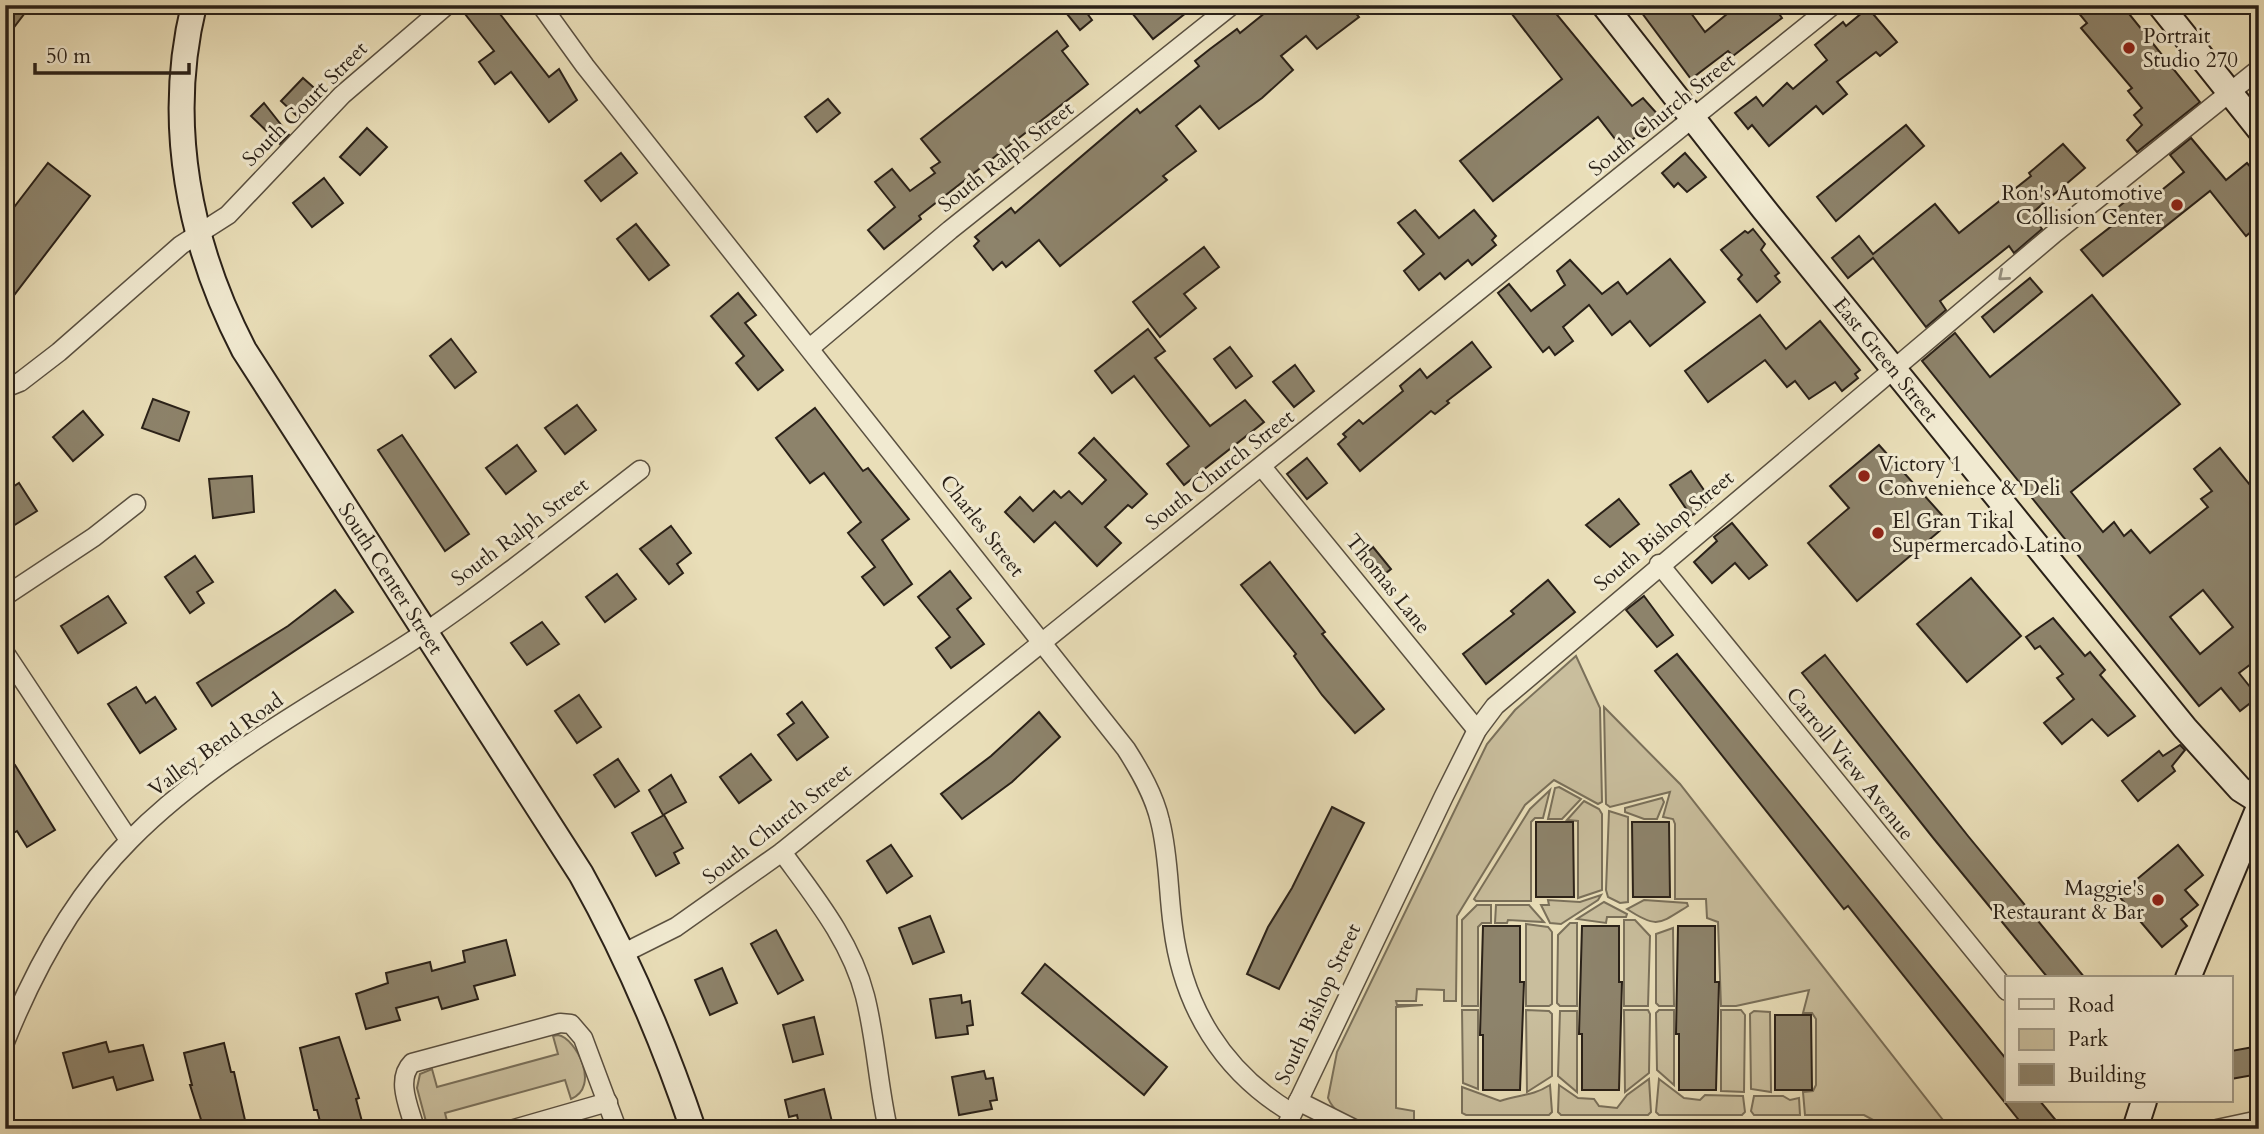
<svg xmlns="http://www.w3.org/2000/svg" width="2264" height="1134" font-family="Cardo,serif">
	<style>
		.green { fill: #c9be9d; stroke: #7a705a; stroke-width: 2 }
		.building { fill: #8d836b; stroke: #2a2118; stroke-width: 2; fill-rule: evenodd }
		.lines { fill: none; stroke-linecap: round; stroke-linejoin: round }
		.street-casing { stroke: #5a5040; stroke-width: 21 }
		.secondary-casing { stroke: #2a2118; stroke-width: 28 }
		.street { stroke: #f1ead1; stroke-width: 18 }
		.secondary { stroke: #f1ead1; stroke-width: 24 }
		.oneway { stroke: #97907e }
		.poi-dot { fill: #8f2418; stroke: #f1ead1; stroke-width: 2.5 }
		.labels { text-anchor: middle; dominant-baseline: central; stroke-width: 6; stroke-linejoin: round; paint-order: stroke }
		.poi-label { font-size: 21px; fill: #2a2118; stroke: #f1ead1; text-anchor: start }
		.street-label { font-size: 21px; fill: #2a2118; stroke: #f1ead1 }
	</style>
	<rect width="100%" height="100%" fill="#e9deb8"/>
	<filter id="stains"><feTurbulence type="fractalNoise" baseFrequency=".00286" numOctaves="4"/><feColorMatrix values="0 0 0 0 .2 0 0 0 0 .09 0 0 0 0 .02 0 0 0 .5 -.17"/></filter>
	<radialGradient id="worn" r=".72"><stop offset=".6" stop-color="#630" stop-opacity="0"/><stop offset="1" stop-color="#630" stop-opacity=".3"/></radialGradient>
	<g class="green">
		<path d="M 1576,656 L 1600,708 L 1602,802 L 1598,804 L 1554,780 L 1525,805 L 1457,916 L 1456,1001 L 1444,1001 L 1444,990 L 1417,989 L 1416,1001 L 1396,1001 L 1397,1005 L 1423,1005 L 1396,1007 L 1396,1108 L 1414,1111 L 1414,1126 C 1391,1134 1338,1124 1328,1098 L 1337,1052 L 1487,744 L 1515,710 Z"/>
		<polygon points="1604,707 1680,784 1950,1129 1890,1129 1864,1115 1805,1115 1803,1092 1813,1091 1816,1085 1816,1019 1812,1013 1803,1013 1809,990 1736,1006 1721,1006 1718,922 1707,918 1706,899 1675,899 1675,824 1673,819 1663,817 1670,792 1610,807 1606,804"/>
		<polygon points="1559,787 1581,799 1562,819 1548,819 1555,788"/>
		<polygon points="1550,790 1543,818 1535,818 1531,822 1531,901 1476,901 1474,899 1530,809"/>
		<polygon points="1662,798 1664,802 1657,819 1644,819 1625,812 1625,808"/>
		<polygon points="1584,801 1599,809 1602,814 1602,890 1578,898 1578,821 1567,820"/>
		<polygon points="1609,811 1628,817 1628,902 1620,903 1608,897 1606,890"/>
		<polygon points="1601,895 1598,900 1561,924 1550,923 1541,905 1549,905 1548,900 1580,902"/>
		<path d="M 1644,900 L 1687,903 L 1688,906 C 1659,924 1657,929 1627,909 Z"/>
		<polygon points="1604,902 1627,914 1626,917 1607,917 1606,923 1577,919"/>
		<polygon points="1477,905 1491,905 1491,923 1482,923 1478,927 1478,1006 1462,1006 1462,920"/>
		<polygon points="1496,905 1529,905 1544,922 1508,920 1507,923 1495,923"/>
		<polygon points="1624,920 1635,920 1650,936 1648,1006 1624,1006"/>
		<polygon points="1570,923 1577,923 1577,1006 1560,1006 1557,1003 1558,935"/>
		<polygon points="1526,924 1548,927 1552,932 1552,1004 1549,1006 1526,1006"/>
		<polygon points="1673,928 1674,1006 1659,1006 1656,1003 1656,934"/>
		<polygon points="1462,1010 1478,1010 1478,1089 1463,1083"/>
		<polygon points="1526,1010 1549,1011 1552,1014 1552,1076 1527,1092"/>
		<polygon points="1624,1010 1648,1010 1650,1014 1649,1073 1625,1092"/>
		<polygon points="1659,1010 1674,1010 1674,1085 1657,1070 1656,1013"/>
		<polygon points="1721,1010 1741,1010 1745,1015 1744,1092 1721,1091"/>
		<polygon points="1560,1011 1577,1011 1577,1092 1558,1076"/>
		<polygon points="1754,1011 1770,1012 1771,1092 1751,1089 1750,1014"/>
		<path d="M 558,1035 C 576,1038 601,1087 571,1099 L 565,1080 L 445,1113 L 449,1129 L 428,1129 L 417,1088 L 420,1074 L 432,1069 L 437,1087 L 558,1054 L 553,1036 Z"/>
		<polygon points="1649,1079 1651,1112 1648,1115 1561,1115 1558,1112 1559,1085 1578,1098 1594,1099 1599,1106 1617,1108 1627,1095"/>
		<polygon points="1659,1079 1684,1098 1700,1100 1705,1095 1743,1096 1745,1112 1742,1115 1659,1115 1656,1112"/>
		<path d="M 1550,1085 L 1552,1112 L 1549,1115 L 1466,1115 L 1462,1113 L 1462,1087 L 1500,1101 C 1519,1094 1531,1097 1550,1085 Z"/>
		<polygon points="1754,1096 1783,1096 1790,1100 1799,1098 1800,1115 1754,1115 1751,1111"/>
	</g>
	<g class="building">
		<polygon points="5,5 31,5 5,39"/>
		<polygon points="458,5 493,5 549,77 559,69 577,100 549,122 511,72 495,84 479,62 494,51"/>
		<polygon points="1081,5 1092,20 1080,30 1067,14"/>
		<polygon points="1143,5 1196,5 1153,39 1132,13"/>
		<polygon points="1261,5 1349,5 1359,17 1317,49 1306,36 1281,56 1293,70 1262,98 1219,129 1200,106 1176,126 1196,151 1163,176 1167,180 1060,266 1039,240 1006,267 1002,262 993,270 974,246 979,241 975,237 1011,208 1015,213 1137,109 1140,113 1174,86 1199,66 1195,61 1210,49 1237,29 1240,33 1266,12"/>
		<polygon points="1505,5 1549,5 1632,106 1643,98 1660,117 1622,148 1598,117 1493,201 1460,161 1562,79"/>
		<polygon points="1636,5 1685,5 1705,32 1738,5 1773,5 1782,18 1733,56 1728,51 1691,79"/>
		<polygon points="2072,5 2122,5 2200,102 2137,152 2127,140 2142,125 2134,115 2142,108 2128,91 2132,88 2081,28 2087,23"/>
		<polygon points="1868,8 1897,42 1880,56 1876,52 1837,82 1847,94 1823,114 1816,106 1769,146 1752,125 1748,129 1735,113 1756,97 1763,106 1787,83 1793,89 1827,60 1815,45 1843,22 1846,26"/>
		<polygon points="1057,31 1068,46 1062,51 1088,84 919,216 921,219 884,249 868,230 895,207 875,182 892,169 910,191 935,173 931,168 940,162 921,139"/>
		<polygon points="303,78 321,94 297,116 281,101"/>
		<polygon points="828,99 840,113 817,132 805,117"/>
		<polygon points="264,103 289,135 280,144 251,116"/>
		<polygon points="1906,125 1924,146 1836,221 1817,197"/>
		<polygon points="367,128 387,147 360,175 340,157"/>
		<polygon points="2191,138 2226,180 2247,163 2259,177 2259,225 2246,236 2210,191 2103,276 2081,250 2118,221 2111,213 2138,191 2147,202 2184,172 2170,155"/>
		<polygon points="2063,144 2085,168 2031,214 2042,229 2014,253 2009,246 1940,301 1946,310 1926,327 1873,258 1848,278 1832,258 1859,236 1873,254 1935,204 1959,233 2031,176 2029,173"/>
		<polygon points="621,153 637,173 601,201 585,181"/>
		<polygon points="1685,153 1706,177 1687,192 1678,183 1674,187 1662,173"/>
		<polygon points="48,163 90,196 5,307 5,219"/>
		<polygon points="324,178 343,203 312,227 293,203"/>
		<polygon points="1415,210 1439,238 1474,210 1496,236 1492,240 1496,245 1472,265 1468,260 1445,279 1440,273 1419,290 1404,271 1424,254 1398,223"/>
		<polygon points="636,224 669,265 649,280 617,239"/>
		<polygon points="1753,229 1765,244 1761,250 1779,273 1775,276 1780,282 1757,302 1738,279 1742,275 1721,250 1745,231 1748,233"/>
		<polygon points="1204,247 1219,267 1184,294 1196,308 1160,337 1133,302"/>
		<polygon points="1670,259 1705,302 1650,346 1630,321 1612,335 1589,305 1563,327 1573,341 1555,355 1549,347 1543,352 1498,293 1509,284 1531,311 1565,285 1557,271 1570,260 1602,294 1618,282 1627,294"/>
		<polygon points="2030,278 2042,292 1994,332 1982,317"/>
		<polygon points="738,293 756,315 745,323 783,370 758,390 736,363 744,356 711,316"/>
		<path d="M 2092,295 L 2180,404 L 2071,492 L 2103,532 L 2114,522 L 2124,536 L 2131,530 L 2150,553 L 2208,507 L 2201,499 L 2212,491 L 2194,469 L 2220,448 L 2259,496 L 2259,658 L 2239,673 L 2258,697 L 2240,711 L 2221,688 L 2199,706 L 1922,361 L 1955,333 L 1990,377 ZM 2203,590 L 2233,627 L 2200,654 L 2170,617 Z"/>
		<polygon points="1760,315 1786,349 1820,321 1860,370 1855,374 1858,378 1842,391 1835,382 1809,399 1795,381 1787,387 1765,360 1708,402 1685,371"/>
		<polygon points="1148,329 1165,351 1155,358 1210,426 1245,400 1264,422 1184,485 1167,464 1189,446 1169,421 1134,376 1112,393 1095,371"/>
		<polygon points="451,339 476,372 455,388 430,356"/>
		<polygon points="1472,342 1491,367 1447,401 1449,403 1435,414 1431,411 1360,471 1338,444 1346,437 1343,434 1359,420 1363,424 1403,391 1400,386 1420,369 1427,378"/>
		<polygon points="1230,347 1252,376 1236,388 1214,359"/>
		<polygon points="1295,365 1314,391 1294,407 1273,382"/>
		<polygon points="153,399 189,412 179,441 142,428"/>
		<polygon points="577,405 596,430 565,454 545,428"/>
		<polygon points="815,408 863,471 868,468 909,519 882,540 912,584 884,605 862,577 875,567 848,533 861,522 824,473 810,483 776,438"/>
		<polygon points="83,411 103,435 73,461 53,437"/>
		<polygon points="402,435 469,534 445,551 378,450"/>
		<polygon points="1094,438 1147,494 1132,508 1128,505 1105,527 1121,543 1097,566 1055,522 1034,542 1005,512 1020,497 1033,511 1054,491 1061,498 1069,491 1082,504 1106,480 1079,453"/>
		<polygon points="517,445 536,471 506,494 486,468"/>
		<polygon points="1879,445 1949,523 1857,601 1808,543 1849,508 1830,486"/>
		<polygon points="1307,458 1327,483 1307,499 1287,474"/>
		<polygon points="1691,471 1712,502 1691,516 1670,485"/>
		<polygon points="252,476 254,512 213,518 209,479"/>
		<polygon points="19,483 37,511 5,531 5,492"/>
		<polygon points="1619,499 1639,524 1610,547 1586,525"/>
		<polygon points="1732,523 1767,565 1749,579 1735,563 1712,583 1694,562 1717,541 1714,537"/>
		<polygon points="671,526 691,553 677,564 683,573 669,584 640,549"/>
		<polygon points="1373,547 1391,569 1376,581 1358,560"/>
		<polygon points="195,556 213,582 197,592 204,603 190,613 165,577"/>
		<polygon points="1270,562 1325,632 1322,634 1384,709 1355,733 1322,695 1294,656 1296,654 1241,585"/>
		<polygon points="950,571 971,598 957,609 984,644 951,668 936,648 950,637 918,597"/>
		<polygon points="617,574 636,599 605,622 586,597"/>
		<polygon points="1971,578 2021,636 1967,682 1917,624"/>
		<polygon points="1548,580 1575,612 1486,684 1463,654 1514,614 1511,611"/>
		<polygon points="335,590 353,612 212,706 197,683 288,626"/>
		<polygon points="108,596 126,623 78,653 61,626"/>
		<polygon points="1644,596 1673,635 1657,647 1626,610"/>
		<polygon points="2053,618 2085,656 2090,652 2105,670 2100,675 2135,716 2108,736 2092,719 2062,744 2044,723 2074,699 2057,678 2063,674 2040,646 2035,649 2026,637"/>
		<polygon points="542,622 559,644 527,665 511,643"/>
		<polygon points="1677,654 2007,1060 2007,1101 2040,1101 2063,1129 2026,1129 1848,906 1844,909 1655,671"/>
		<polygon points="1825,655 1968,836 2085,978 2048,978 1934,839 1802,673"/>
		<polygon points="136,687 146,703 155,697 176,729 140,753 108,704"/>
		<polygon points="579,695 601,727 577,743 555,711"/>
		<polygon points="802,702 828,737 797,760 778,735 794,723 787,714"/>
		<polygon points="1039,712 1060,737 1012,782 962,819 941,794 991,756"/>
		<polygon points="2180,745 2185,750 2172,766 2175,771 2138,801 2122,781 2159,751 2163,756"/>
		<polygon points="751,754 771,780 739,803 720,777"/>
		<polygon points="618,759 639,791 615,807 594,775"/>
		<polygon points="15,765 55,830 27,847 17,831 5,838 5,771"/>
		<polygon points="671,775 686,802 663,815 649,790"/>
		<polygon points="1332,807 1364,823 1279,989 1247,974 1268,927 1292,888"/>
		<polygon points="664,815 683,848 674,853 679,863 656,876 632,833"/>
		<polygon points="1536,822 1573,822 1574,897 1536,897"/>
		<polygon points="1632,822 1669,822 1670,897 1633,897"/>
		<polygon points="891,845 912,876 887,893 867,861"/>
		<polygon points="2178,845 2203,875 2185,890 2198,905 2181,919 2187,926 2162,947 2118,895"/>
		<polygon points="930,916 944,952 913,964 899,928"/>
		<polygon points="1483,926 1520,926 1520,982 1524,982 1520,1090 1483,1090 1483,1035 1480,1035"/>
		<polygon points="1582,926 1619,926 1619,982 1622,982 1619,1090 1582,1090 1582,1034 1579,1034"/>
		<polygon points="1678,926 1715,926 1715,982 1719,982 1716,1090 1679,1090 1679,1034 1676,1034"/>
		<polygon points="776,930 803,980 778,994 751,944"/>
		<polygon points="506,940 515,975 474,986 478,999 442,1009 438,997 396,1008 400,1020 366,1029 356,994 388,983 386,973 430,962 432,971 465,962 463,951"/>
		<polygon points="1045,964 1167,1067 1144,1095 1022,993"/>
		<polygon points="722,968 737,1003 710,1015 695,980"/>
		<polygon points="961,995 962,1003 970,1001 973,1025 967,1026 968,1034 936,1038 930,999"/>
		<polygon points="1775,1015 1811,1015 1812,1090 1775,1090"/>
		<polygon points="814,1017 823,1054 793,1062 783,1025"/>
		<polygon points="339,1037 359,1098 356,1099 364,1129 322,1129 317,1110 314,1110 300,1048"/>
		<polygon points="106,1042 109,1052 143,1045 153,1080 117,1090 113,1077 73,1088 63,1053"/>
		<polygon points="224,1043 231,1072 234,1072 247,1129 204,1129 190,1085 192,1085 184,1053"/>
		<polygon points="2259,1046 2259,1074 2231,1079 2231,1051"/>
		<polygon points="984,1071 986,1079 993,1078 997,1100 990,1101 992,1109 959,1115 952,1077"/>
		<polygon points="824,1089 833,1126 800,1129 797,1115 789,1117 785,1100"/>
	</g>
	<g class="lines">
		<defs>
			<g id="street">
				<path d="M 541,5 L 585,66 L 1126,749 C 1140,771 1154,795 1160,821 C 1169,856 1168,892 1173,927 C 1183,1007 1223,1072 1292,1113"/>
				<polyline points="811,347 950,230 1232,5"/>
				<polyline points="5,388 20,382 59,352 181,245 228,215 342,95 447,5"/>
				<polyline points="1262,467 1477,730"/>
				<polyline points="1659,564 2007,991"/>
				<polyline points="5,596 94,537 136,504"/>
				<polyline points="5,653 129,840"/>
				<path d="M 782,852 C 814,896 851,941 865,996 C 876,1039 878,1085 888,1129"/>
				<polyline points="624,953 676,927 782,852 1833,5"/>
				<path d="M 5,1042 C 34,970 74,896 130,840 C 214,755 325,699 424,633 C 499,582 569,525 640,470"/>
				<polyline points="1298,1101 1354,1129"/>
				<path d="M 415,1129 C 410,1109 395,1080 412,1063 L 560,1023 L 571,1024 L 583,1038 L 617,1129"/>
				<polyline points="514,1129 608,1102"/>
				<polyline points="1285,1129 1444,796 1477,730 1495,706 2056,232 2259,69"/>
				<polyline points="2217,1129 2259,1120"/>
			</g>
			<g id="secondary">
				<path id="s1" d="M 194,5 C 165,123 189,244 244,350 L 581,874 C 627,956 663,1040 693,1129"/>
				<path id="s2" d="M 1604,5 L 1763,208 L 2185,728 L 2240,789 L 2259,801"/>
				<polyline points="2160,5 2259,129"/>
				<polyline points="2188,978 2259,807"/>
				<polyline points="2135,1129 2144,1101"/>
			</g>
		</defs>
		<use href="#street" class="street-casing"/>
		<use href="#secondary" class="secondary-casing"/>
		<use href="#street" class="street"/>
		<use href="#secondary" class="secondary"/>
	</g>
	<defs><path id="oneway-chevron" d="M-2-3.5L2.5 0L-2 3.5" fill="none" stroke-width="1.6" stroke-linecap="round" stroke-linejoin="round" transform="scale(1.75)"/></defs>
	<use class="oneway" href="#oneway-chevron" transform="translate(2003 276) rotate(140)"/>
	<g class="poi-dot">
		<circle cx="2129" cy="48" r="7"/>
		<circle cx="2177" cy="205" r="7"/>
		<circle cx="1864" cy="476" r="7"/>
		<circle cx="1878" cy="533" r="7"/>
		<circle cx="2158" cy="900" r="7"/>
	</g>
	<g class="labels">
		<g class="poi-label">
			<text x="2143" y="36">Portrait<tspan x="2143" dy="24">Studio 270</tspan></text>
			<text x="2163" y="193" text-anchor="end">Ron's Automotive<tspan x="2163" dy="24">Collision Center</tspan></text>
			<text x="1878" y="464">Victory 1<tspan x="1878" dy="24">Convenience &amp; Deli</tspan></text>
			<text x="1892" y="521">El Gran Tikal<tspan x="1892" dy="24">Supermercado Latino</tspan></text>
			<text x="2144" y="888" text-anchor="end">Maggie's<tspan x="2144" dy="24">Restaurant &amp; Bar</tspan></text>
		</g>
		<g class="street-label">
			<text transform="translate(305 104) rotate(-45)">South Court Street</text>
			<text transform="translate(1662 115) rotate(-39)">South Church Street</text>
			<text transform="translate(1006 157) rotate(-38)">South Ralph Street</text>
			<text stroke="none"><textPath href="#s2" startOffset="453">East Green Street</textPath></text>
			<text transform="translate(1220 470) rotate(-38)">South Church Street</text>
			<text transform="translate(982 526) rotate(52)">Charles Street</text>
			<text transform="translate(1664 531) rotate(-40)">South Bishop Street</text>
			<text transform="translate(520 532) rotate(-37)">South Ralph Street</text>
			<text stroke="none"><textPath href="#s1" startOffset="628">South Center Street</textPath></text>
			<text transform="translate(1388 584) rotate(51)">Thomas Lane</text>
			<text transform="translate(216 745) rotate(-36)">Valley Bend Road</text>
			<text transform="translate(1850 764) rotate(51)">Carroll View Avenue</text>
			<text transform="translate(777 824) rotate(-38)">South Church Street</text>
			<text transform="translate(1318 1004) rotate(-65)">South Bishop Street</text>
		</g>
	</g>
	<rect width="2264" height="1134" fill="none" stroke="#e9deb8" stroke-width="28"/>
	<rect x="7" y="7" width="2250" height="1120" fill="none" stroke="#2a2118" stroke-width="3.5"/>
	<rect x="14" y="14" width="2236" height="1106" fill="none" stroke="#2a2118" stroke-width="2"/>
	<rect x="2005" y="976" width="228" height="126" fill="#f1ead1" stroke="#a19a87" stroke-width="2"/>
	<rect x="2019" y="999" width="35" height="10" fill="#f1ead1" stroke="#a19a87" stroke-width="2"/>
	<text x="2068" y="1012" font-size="21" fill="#2a2118">Road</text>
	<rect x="2019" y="1029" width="35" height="21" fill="#c9be9d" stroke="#a19a87" stroke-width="2"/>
	<text x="2068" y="1046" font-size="21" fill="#2a2118">Park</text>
	<rect x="2019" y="1064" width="35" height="21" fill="#8d836b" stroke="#a19a87" stroke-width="2"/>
	<text x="2068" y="1082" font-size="21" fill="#2a2118">Building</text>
	<path d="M35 63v10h154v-10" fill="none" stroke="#2a2118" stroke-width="3.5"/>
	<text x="46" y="63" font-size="21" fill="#2a2118" stroke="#f1ead1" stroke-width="5" paint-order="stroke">50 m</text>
	<rect width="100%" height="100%" filter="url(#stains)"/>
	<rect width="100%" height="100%" fill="url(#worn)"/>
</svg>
